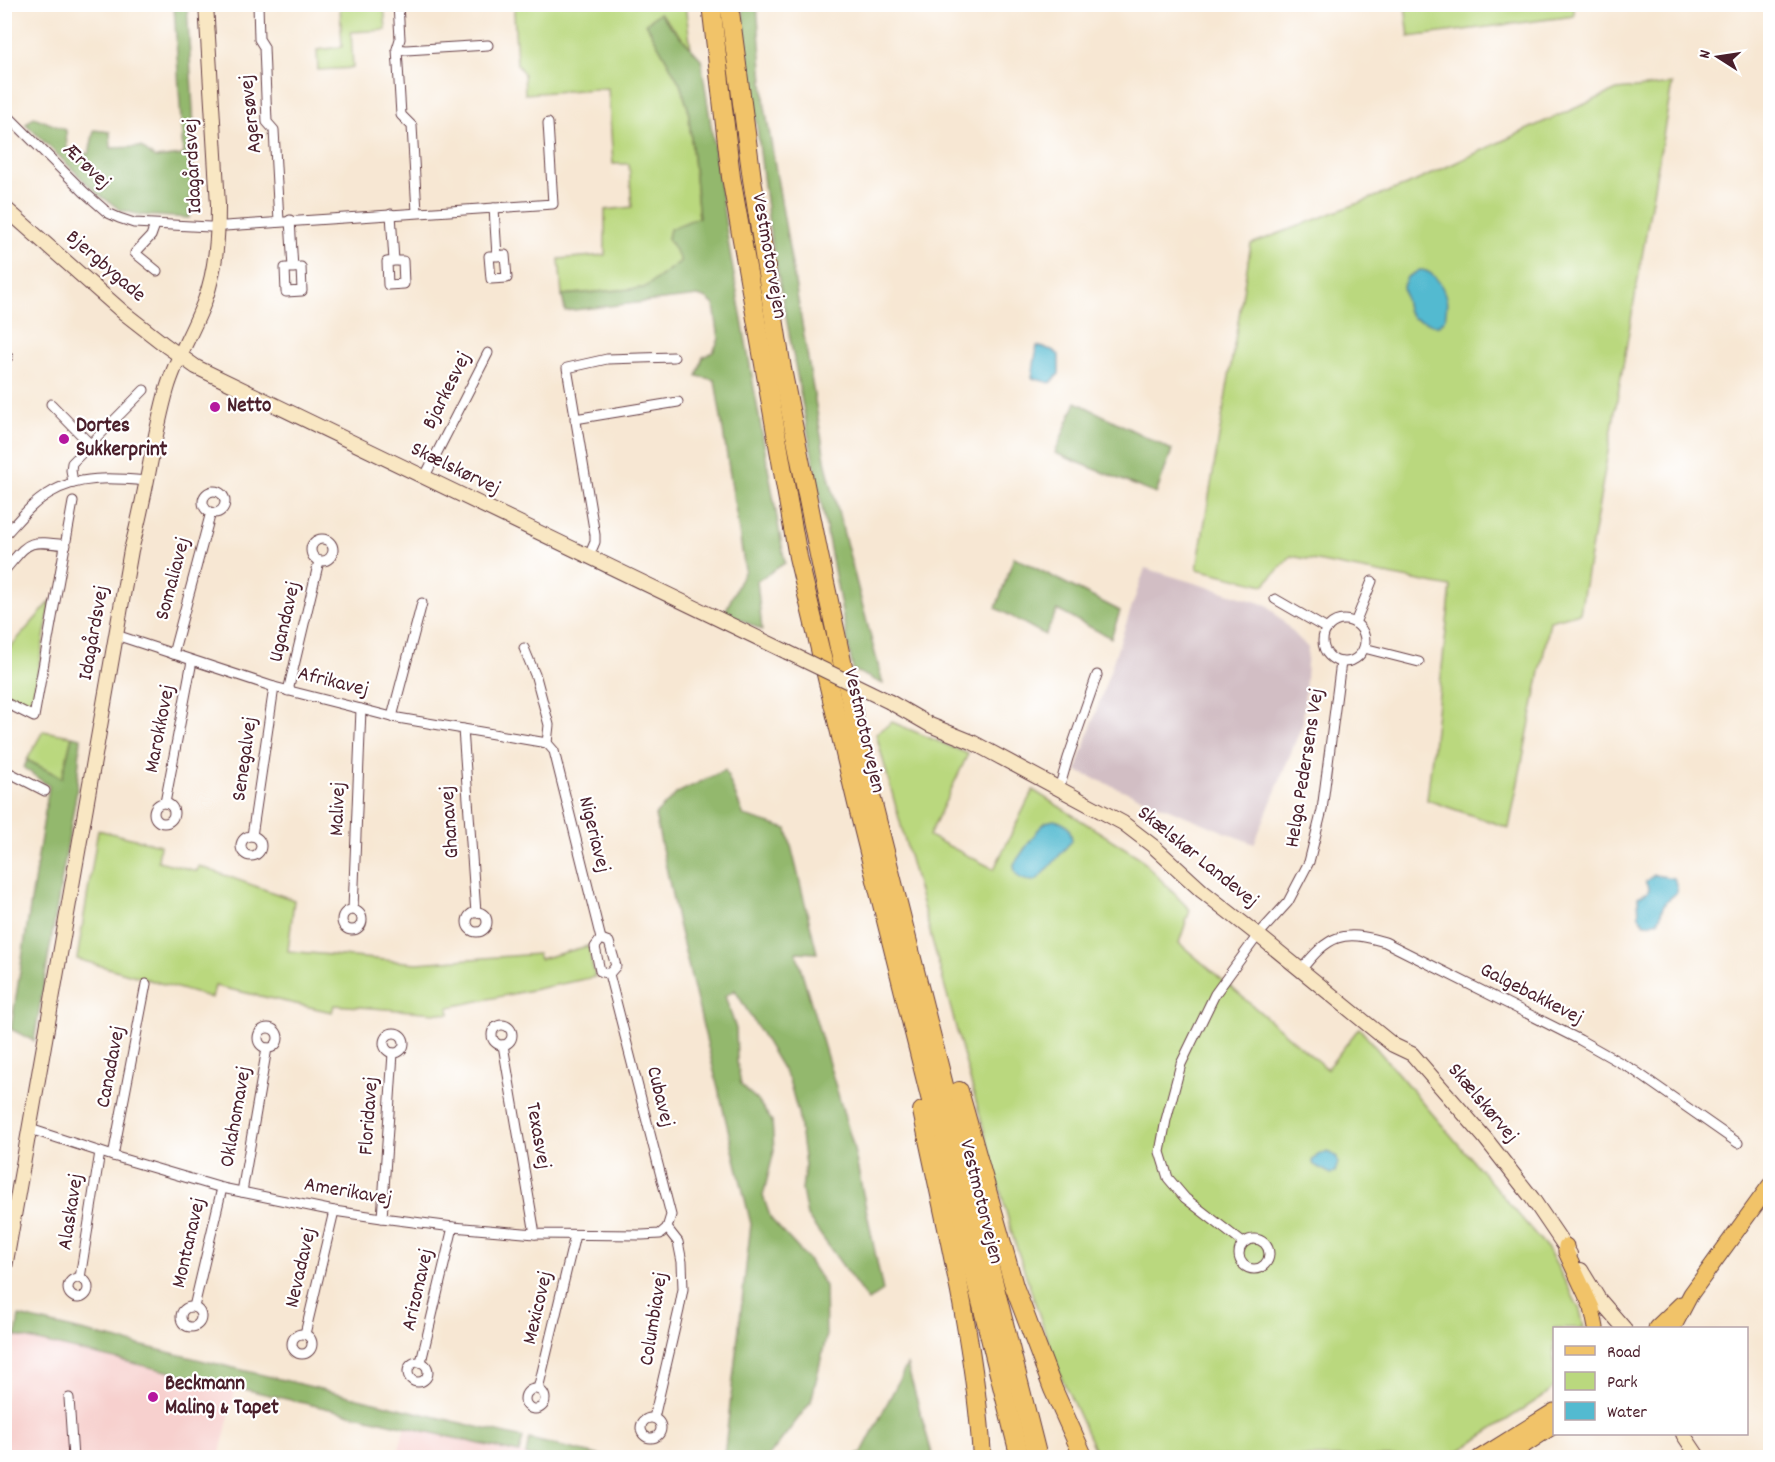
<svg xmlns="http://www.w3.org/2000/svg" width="1775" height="1462" font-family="Dekko,sans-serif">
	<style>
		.built { fill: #f7d0ce }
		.industrial { fill: #d2bec4 }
		.green { fill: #bad87e; stroke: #827c54; stroke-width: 1.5 }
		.forest { fill: #93b86d; stroke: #6e6c4c; stroke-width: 1.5 }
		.water { fill: #53bad0; stroke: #4e6c7e; stroke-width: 1.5 }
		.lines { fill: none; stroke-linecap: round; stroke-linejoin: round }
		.street-casing { stroke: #643d44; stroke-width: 11 }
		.secondary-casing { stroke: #643d44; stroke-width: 16 }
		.primary-casing { stroke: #643d44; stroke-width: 17 }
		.highway-casing { stroke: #643d44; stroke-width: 20 }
		.street { stroke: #fff; stroke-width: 9 }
		.secondary { stroke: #f9e7c3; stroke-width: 14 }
		.primary { stroke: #f1c369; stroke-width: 15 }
		.highway { stroke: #f1c369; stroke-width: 18 }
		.secondary-bridge-casing { stroke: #643d44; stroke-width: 16; stroke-linecap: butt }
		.secondary-bridge { stroke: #f9e7c3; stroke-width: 14 }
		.poi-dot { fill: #b5179e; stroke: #fff; stroke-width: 2 }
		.labels { text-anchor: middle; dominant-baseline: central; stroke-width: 4.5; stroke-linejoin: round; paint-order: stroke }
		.street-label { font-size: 21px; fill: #4a1f2b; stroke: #fff }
		.poi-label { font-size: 21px; font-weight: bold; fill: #4a1f2b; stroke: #fff; text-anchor: start }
	</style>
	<rect width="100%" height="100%" fill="#fff"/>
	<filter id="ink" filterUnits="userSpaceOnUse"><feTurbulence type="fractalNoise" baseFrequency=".0167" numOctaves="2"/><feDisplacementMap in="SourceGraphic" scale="12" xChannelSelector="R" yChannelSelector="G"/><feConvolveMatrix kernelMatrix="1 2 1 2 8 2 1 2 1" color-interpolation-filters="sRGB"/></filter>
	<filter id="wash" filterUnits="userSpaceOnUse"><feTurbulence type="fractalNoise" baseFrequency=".008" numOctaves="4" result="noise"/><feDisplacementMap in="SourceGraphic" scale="24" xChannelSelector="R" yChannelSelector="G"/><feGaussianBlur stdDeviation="1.35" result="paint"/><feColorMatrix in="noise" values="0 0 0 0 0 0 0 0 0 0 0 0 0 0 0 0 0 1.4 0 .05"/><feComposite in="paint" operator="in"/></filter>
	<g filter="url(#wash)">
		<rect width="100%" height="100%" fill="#f7e7d3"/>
		<g class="built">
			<polygon points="16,1336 236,1387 219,1457 5,1458 5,1400"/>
			<polygon points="405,1426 519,1453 536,1457 397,1457"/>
		</g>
		<polygon class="industrial" points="1145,568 1267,605 1308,648 1303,723 1254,844 1076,771"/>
		<g class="green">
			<polygon points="516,4 685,5 691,48 660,13 646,23 680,84 688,108 699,217 668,238 681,261 644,288 562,295 559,259 605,255 605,210 632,207 629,164 613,164 608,88 525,94 524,74 517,64 514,12"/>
			<polygon points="340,5 384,5 386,30 351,32 353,68 318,70 317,50 342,47"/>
			<polygon points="1405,5 1574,5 1574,16 1409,37"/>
			<polygon points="1672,84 1580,613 1550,621 1509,828 1427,800 1451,587 1291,556 1264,585 1197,569 1251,244 1414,182 1539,124 1617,90"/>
			<path d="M 51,601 L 33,698 C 24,710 14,702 5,697 L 5,653 Z"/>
			<polygon points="892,722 968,754 929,836 994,869 1033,790 1139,857 1190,910 1179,943 1327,1069 1359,1028 1548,1249 1580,1310 1584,1328 1554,1328 1554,1386 1548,1393 1450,1457 1098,1457 1057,1368 1013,1237 876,734"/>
			<polygon points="43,731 72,736 62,778 27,760"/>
			<polygon points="98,830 160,845 158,861 197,871 199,866 294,900 288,951 417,963 538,954 540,959 588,946 595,977 449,1007 449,1014 334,1005 332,1012 215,986 212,998 77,959"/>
		</g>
		<g class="forest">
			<polygon points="174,5 187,5 194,128 189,218 141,215 121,210 98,194 26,124 34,117 66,130 67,149 89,154 94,130 110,132 111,148 141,147 155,158 183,155"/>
			<polygon points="742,5 757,5 765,107 826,465 883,684 853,670 770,233"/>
			<polygon points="659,13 701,59 729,247 785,563 757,581 762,630 725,612 745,570 715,380 697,376 703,357 713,352 719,339 714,305 707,299 698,296 565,311 562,295 644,288 681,261 668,238 670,229 699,217 688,108 680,84 646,23"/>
			<polygon points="1076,402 1172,450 1156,494 1055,453"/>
			<polygon points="1014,557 1120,611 1111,638 1057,610 1045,635 996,608"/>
			<polygon points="72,736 81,738 76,795 34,1041 11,1029 49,786 24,768 27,760 62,778"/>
			<polygon points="725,770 744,816 787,829 817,953 796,952 853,1145 883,1291 868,1301 807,1216 802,1190 805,1165 798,1113 789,1080 735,990 725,996 736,1029 737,1061 741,1085 758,1101 772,1121 774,1151 763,1196 771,1219 806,1257 825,1286 826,1338 811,1402 769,1456 765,1457 724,1457 751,1224 678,923 655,815 677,793"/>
			<polygon points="19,1316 523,1438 519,1453 16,1336"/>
			<polygon points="907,1365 933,1457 855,1457 862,1452"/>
			<polygon points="529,1439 606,1457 538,1458 526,1455"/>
		</g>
		<g class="water">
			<path d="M 1420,270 C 1433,270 1443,285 1446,298 C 1448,304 1446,312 1445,319 L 1438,326 L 1413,318 L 1407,310 L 1403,287 L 1407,277 Z"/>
			<polygon points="1037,346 1052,350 1059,355 1059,374 1050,383 1032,378"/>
			<path d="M 1054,820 C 1067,823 1071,828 1072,841 C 1059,854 1050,870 1035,881 C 1023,881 1014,878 1014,864 L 1038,830 L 1046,822 Z"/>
			<path d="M 1654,875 L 1674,878 C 1682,895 1674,893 1666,902 C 1656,914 1668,922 1644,924 L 1639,916 L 1638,897 L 1648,892 L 1649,888 L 1645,882 Z"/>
			<polygon points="1328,1152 1337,1157 1338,1163 1335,1172 1331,1174 1314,1165 1312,1161 1318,1155"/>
		</g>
	</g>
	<g filter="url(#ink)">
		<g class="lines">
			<defs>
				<g id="street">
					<polyline points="258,4 259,39 264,47 267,122 274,130 279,221"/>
					<polyline points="398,4 400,39 397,49 401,115 412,126 417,212"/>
					<polyline points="397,49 406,50 488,45"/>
					<polyline points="4,112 84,192 108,213 119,218 134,223 210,227 553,204 548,123"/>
					<polyline points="494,208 497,256 489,256 491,279 507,278 505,255 497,256"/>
					<polyline points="391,214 394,261 387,262 388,285 404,284 403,261 394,261"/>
					<polyline points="290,220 293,268 285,268 286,292 302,291 301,267 293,268"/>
					<polyline points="155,225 151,236 135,253 157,271"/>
					<polyline points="4,227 15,216"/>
					<polyline points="4,354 8,357"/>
					<polyline points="51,404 90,444"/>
					<polyline points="575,419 678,402"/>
					<polyline points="424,478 488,353"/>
					<polyline points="73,483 71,470 72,463 144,390"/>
					<circle cx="214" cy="502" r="11"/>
					<path d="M 4,536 C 18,521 31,504 48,494 C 77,475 114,478 147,481"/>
					<circle cx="322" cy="550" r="11"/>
					<polyline points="589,556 595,542 595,535 567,368 607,359 674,357"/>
					<path d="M 4,571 C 30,541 25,540 66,545"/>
					<polyline points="1275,599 1327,629"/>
					<circle cx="1344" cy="641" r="21"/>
					<polyline points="1355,623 1372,581"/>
					<polyline points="116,635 274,687 361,709 392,717 547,743"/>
					<polyline points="524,648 536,677 549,725 547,743"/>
					<polyline points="1364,648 1419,662"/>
					<polyline points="173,654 211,512"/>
					<polyline points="288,691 319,561"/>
					<polyline points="4,702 34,717 73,502"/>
					<polyline points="392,717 422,603"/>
					<polyline points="463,729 476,913"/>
					<polyline points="547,743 554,751 601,939"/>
					<polyline points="4,770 45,791"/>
					<polyline points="1059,789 1068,758 1097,675"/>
					<polyline points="165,803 192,661"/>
					<circle cx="164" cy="813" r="10"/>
					<polyline points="252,836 274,687"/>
					<circle cx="251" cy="846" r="10"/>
					<polyline points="353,910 361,709"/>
					<circle cx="352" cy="920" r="10"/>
					<circle cx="477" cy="922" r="10"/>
					<polygon points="601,939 609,942 616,966 609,974 600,971 595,947"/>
					<path d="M 1301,970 C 1329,935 1342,929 1385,942 L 1580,1040 L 1635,1071 L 1738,1143"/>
					<polyline points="609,974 671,1215 667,1228"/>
					<circle cx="502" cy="1035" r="10"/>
					<circle cx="268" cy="1038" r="10"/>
					<circle cx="394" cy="1043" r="10"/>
					<polyline points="503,1045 535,1234"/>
					<polyline points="30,1129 113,1156 222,1188 334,1211 382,1218 453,1227 535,1234 642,1235 660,1234 667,1228"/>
					<polyline points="113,1156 146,984"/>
					<polyline points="242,1192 267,1048"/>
					<polyline points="382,1218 393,1053"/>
					<circle cx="1254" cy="1254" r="15"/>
					<polyline points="1243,1243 1185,1198 1168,1178 1160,1152 1166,1120 1181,1064 1215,994 1258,935 1288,902 1309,862 1322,810 1341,662"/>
					<circle cx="78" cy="1288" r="10"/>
					<polyline points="80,1278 100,1152"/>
					<circle cx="191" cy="1317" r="10"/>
					<polyline points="194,1307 222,1188"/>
					<circle cx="302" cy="1344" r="10"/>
					<polyline points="305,1334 334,1211"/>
					<circle cx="418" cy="1372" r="10"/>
					<polyline points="421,1362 453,1227"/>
					<circle cx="535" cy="1399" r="10"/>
					<polyline points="538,1389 575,1235"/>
					<polyline points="69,1398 73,1458"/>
					<circle cx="651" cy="1428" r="10"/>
					<polyline points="654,1418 679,1310 683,1289 682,1262 678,1242 667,1228"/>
				</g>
				<g id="secondary">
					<polyline points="4,207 124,313 165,345 196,367 787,652"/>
					<polyline points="890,702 930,725 972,742 1123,823 1153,846 1202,891 1258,935 1393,1045 1412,1054 1485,1138 1532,1198 1570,1254"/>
					<polyline points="1581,1270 1598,1298 1624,1328"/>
					<path d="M 4,1273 L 131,550 C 146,497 152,442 167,389 C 176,358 194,330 205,300 C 216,269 218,238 218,205 L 206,4"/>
					<polyline points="1683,1434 1699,1458"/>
				</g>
				<g id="primary">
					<polyline points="1566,1246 1566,1252 1592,1308 1596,1328"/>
					<polyline points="1656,1328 1681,1304"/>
					<polyline points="1673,1328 1691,1294 1770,1185"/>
					<polyline points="1479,1458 1554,1411"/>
					<polyline points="1505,1458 1554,1426"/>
				</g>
				<g id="highway">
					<polyline points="711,4 731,177 798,557 858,808 1020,1458"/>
					<polyline points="729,4 752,179 782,369 819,555 871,796 1038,1458"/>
					<polyline points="959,1091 1014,1286 1053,1389 1084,1458"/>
					<path d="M 922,1111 C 946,1226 975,1341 982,1458"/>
				</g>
			</defs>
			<use href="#street" class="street-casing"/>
			<use href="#secondary" class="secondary-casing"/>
			<use href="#primary" class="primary-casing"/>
			<use href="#highway" class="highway-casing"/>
			<use href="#street" class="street"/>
			<use href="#secondary" class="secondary"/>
			<use href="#primary" class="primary"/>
			<use href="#highway" class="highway"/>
			<defs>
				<polyline id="secondary-bridge" points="787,652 890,702"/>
			</defs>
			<use href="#secondary-bridge" class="secondary-bridge-casing"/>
			<use href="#secondary-bridge" class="secondary-bridge"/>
		</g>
	</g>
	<g class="poi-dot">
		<circle cx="215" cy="407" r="6"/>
		<circle cx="64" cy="439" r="6"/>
		<circle cx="153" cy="1397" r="6"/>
	</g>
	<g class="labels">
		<g class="street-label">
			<text transform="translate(252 114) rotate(-96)">Agersøvej</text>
			<text transform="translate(194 166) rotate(-93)">Idagårdsvej</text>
			<text transform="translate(86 167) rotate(44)">Ærøvej</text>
			<text transform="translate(768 256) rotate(80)">Vestmotorvejen</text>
			<text transform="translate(105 267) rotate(41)">Bjergbygade</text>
			<text transform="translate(448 391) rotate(-63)">Bjarkesvej</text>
			<text transform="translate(455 470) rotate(26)">Skælskørvej</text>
			<text transform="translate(174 579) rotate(-75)">Somaliavej</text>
			<text transform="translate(286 622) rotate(-77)">Ugandavej</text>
			<text transform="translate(95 633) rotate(-80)">Idagårdsvej</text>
			<text transform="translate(333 683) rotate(14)">Afrikavej</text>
			<text transform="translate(161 729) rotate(-79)">Marokkovej</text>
			<text transform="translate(863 731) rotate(77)">Vestmotorvejen</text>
			<text transform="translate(246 759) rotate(-82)">Senegalvej</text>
			<text transform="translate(1306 768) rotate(-81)">Helga Pedersens Vej</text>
			<text transform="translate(339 809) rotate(-88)">Malivej</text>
			<text transform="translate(451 822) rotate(-94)">Ghanavej</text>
			<text transform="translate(593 835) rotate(76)">Nigeriavej</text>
			<text transform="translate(1197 858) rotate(39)">Skælskør Landevej</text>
			<text transform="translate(1531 995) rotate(27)">Galgebakkevej</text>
			<text transform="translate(112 1067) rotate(-79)">Canadavej</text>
			<text transform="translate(659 1097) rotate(76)">Cubavej</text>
			<text transform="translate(1482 1104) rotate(50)">Skælskørvej</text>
			<text transform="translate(370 1116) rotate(-86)">Floridavej</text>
			<text transform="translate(237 1117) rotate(-80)">Oklahomavej</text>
			<text transform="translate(537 1136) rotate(80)">Texasvej</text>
			<text transform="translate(348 1193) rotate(10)">Amerikavej</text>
			<text transform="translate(980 1202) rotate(76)">Vestmotorvejen</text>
			<text transform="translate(72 1212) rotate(-81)">Alaskavej</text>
			<text transform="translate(190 1243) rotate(-77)">Montanavej</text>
			<text transform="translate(302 1268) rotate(-77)">Nevadavej</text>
			<text transform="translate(419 1290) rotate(-77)">Arizonavej</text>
			<text transform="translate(539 1308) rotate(-77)">Mexicovej</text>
			<text transform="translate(655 1319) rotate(-81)">Columbiavej</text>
		</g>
		<g class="poi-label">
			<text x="227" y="407">Netto</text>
			<text x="76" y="427">Dortes<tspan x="76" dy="24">Sukkerprint</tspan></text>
			<text x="165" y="1385">Beckmann<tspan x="165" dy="24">Maling &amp; Tapet</tspan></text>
		</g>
	</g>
	<rect width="1775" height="1462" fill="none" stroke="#fff" stroke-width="24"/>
	<rect x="1553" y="1327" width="195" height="108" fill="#ffffff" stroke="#b7a5aa" stroke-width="1.5"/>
	<rect x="1565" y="1346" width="30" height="9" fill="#f1c369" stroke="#b7a5aa" stroke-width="1.5"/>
	<text x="1607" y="1357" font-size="18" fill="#4a1f2b">Road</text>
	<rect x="1565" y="1372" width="30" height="18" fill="#bad87e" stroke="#b7a5aa" stroke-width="1.5"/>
	<text x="1607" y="1387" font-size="18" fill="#4a1f2b">Park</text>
	<rect x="1565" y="1402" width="30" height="18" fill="#53bad0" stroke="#b7a5aa" stroke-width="1.5"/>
	<text x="1607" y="1417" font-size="18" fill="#4a1f2b">Water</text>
	<g transform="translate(1718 57) rotate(282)" stroke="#ffffff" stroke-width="4.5" paint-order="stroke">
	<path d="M0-4.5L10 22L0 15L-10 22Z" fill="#4a1f2b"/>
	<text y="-9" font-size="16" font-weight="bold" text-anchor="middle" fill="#4a1f2b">N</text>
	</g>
</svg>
